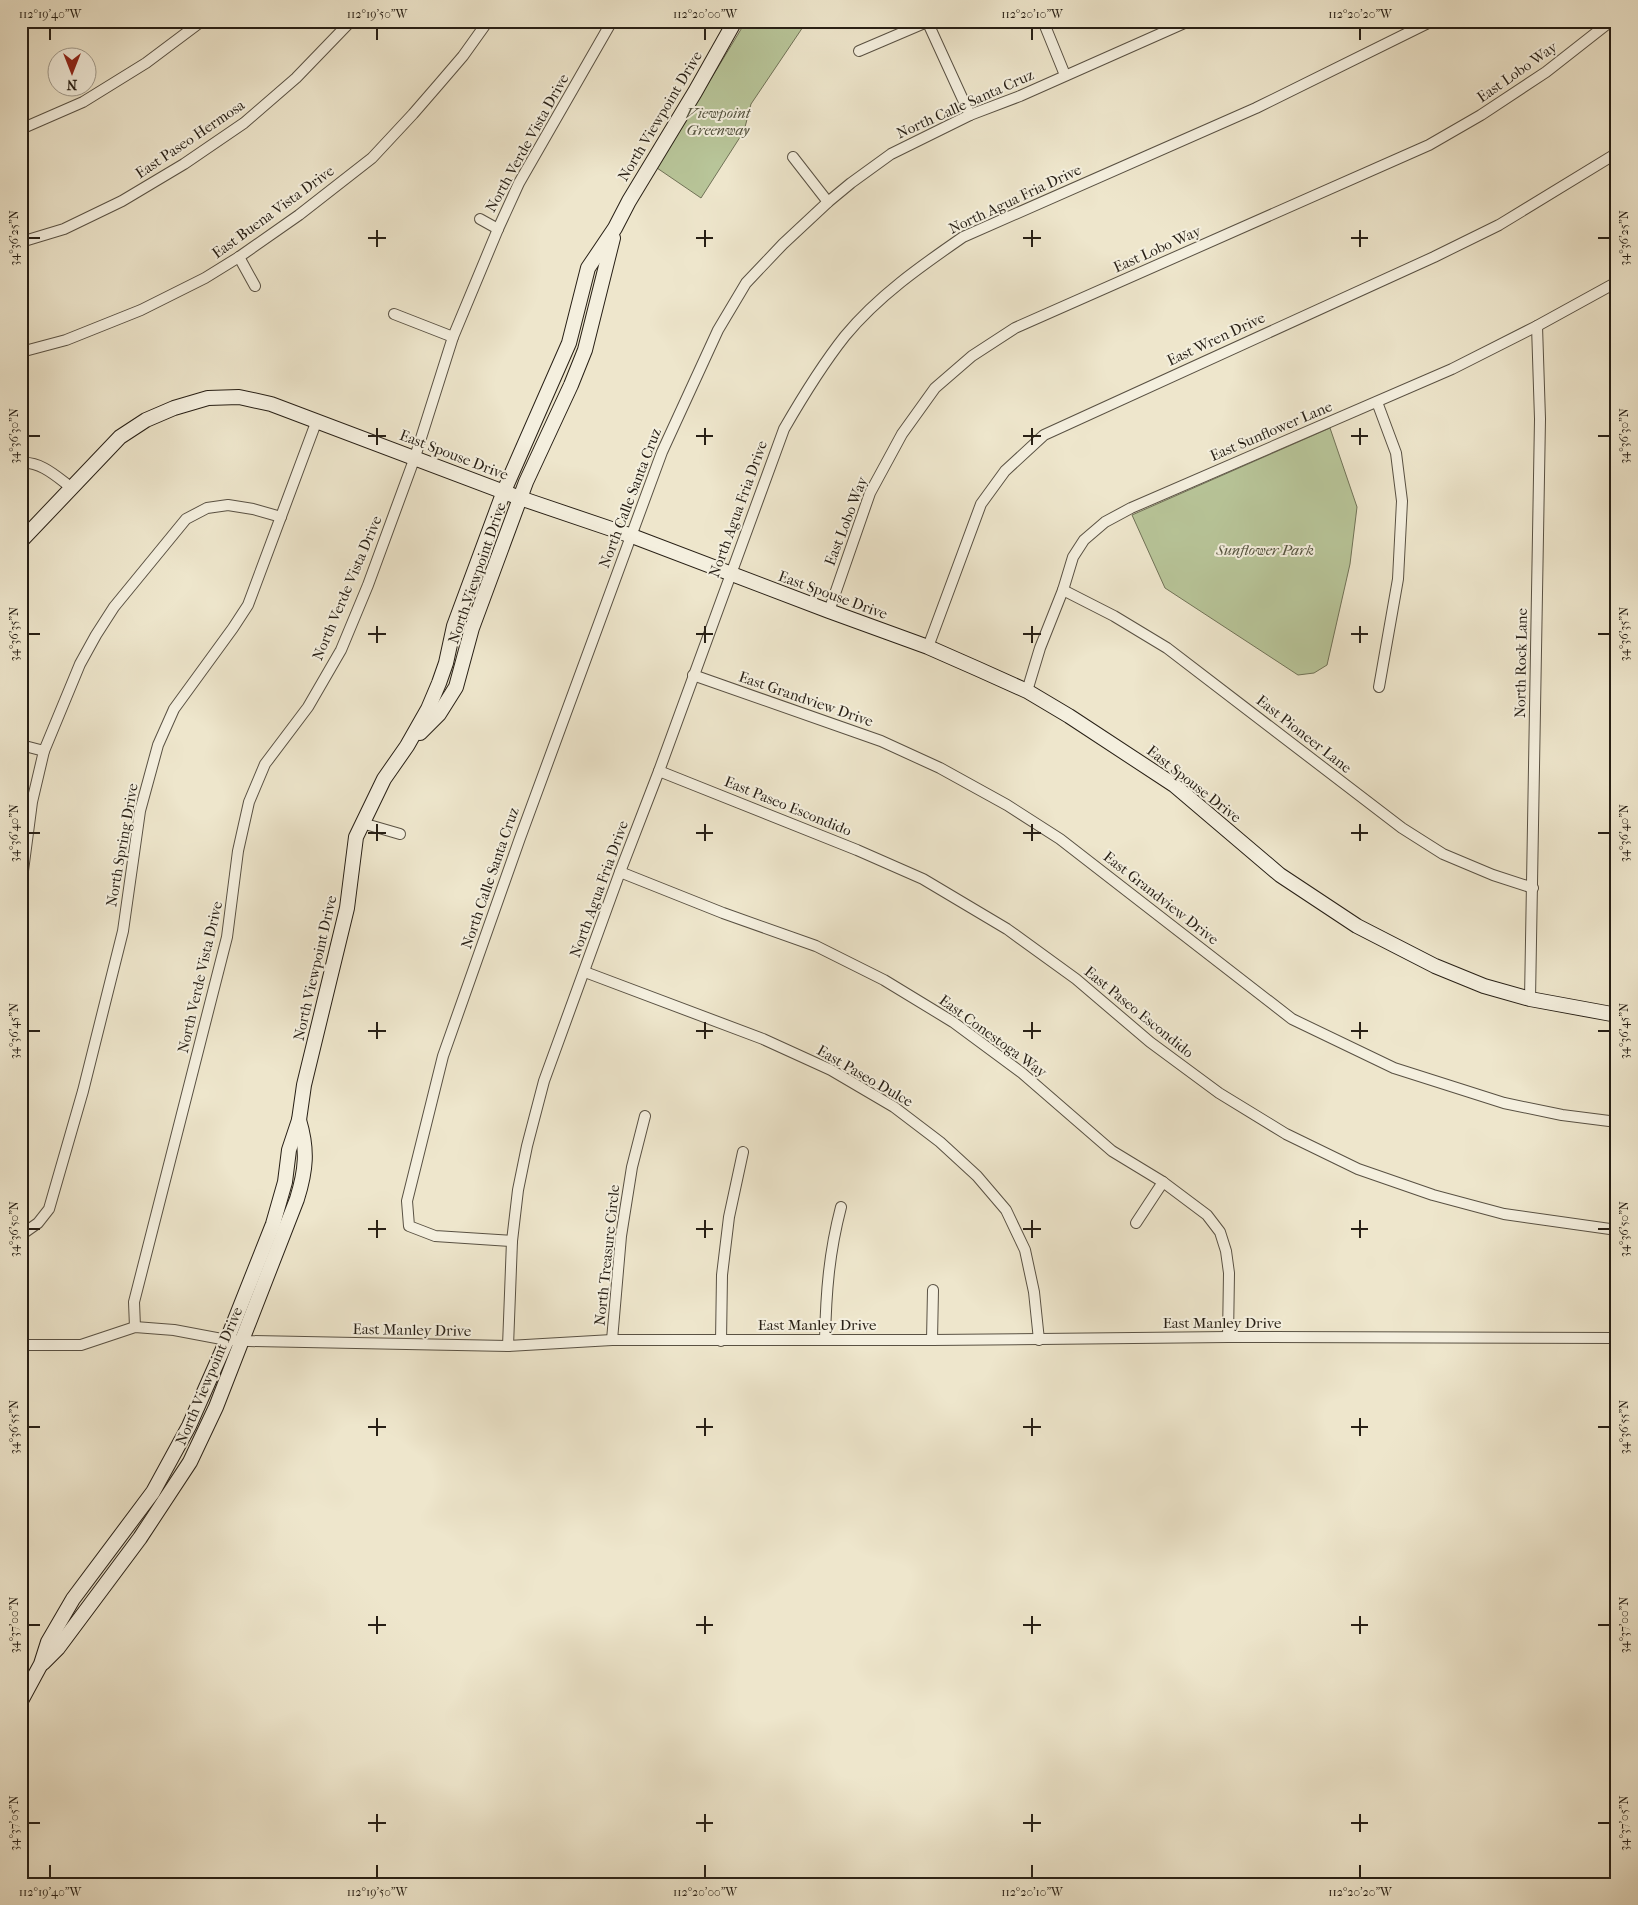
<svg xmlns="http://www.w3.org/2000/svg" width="1638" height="1905" font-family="'IM FELL French Canon',serif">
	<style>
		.green { fill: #b8c599; stroke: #707257 }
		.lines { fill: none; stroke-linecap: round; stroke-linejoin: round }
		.street-casing { stroke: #595143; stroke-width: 12 }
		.secondary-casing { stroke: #271f15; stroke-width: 16 }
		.street { stroke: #f4efde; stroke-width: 10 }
		.secondary { stroke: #f4efde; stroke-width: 14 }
		.ticks { fill: none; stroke: #271f15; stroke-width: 2 }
		.labels { text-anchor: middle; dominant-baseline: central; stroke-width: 4; stroke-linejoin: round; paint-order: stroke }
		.street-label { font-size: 15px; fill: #271f15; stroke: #f4efde }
		.park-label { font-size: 15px; font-style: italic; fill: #52513d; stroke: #f4efde }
		.neatline { fill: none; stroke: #271f15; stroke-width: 2 }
		.ticks-label { font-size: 12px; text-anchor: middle; fill: #271f15 }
	</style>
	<rect width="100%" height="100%" fill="#eee6cc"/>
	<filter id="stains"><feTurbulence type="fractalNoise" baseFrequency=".004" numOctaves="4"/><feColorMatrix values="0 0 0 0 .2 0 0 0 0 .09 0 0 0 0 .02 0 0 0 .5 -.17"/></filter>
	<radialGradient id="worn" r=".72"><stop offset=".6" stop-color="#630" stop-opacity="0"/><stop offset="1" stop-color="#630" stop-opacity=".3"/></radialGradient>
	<g class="green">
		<polygon points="746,21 807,21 751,104 744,131 701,198 657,168"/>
		<polygon points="1330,428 1357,507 1350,564 1327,665 1314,673 1298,675 1165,588 1132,515"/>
	</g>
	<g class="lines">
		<defs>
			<g id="street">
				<polyline points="927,21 970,115"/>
				<polyline points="1043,21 1065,75"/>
				<polyline points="859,51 927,22"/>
				<polyline points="21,129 83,102 146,63 202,21"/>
				<polyline points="793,157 828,202"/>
				<polyline points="480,219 498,229"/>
				<polyline points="21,242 64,229 122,201 184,164 244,123 296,78 351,21"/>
				<polyline points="239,257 255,286"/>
				<polyline points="394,314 453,337"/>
				<polyline points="21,352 66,340 141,310 205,278 239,257 299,215 372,158 413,114 439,84 463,56 488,21"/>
				<polyline points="1377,402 1396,453 1402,501 1398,579 1379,687"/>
				<path d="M 21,463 C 41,461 57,477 72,488"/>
				<polyline points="1063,590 1114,616 1167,648 1402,828 1443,854 1493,875 1533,888"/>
				<polyline points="829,611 870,493 902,434 935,388 972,356 1015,328 1429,145 1481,115 1546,72 1611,21"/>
				<polyline points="928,647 981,504 1005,471 1044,435 1434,257 1499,225 1617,153"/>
				<polyline points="693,675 881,741 940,768 1007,805 1060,839 1292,1019 1394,1068 1504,1103 1562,1115 1617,1122"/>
				<polyline points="1027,691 1040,648 1063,590 1073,557 1084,540 1105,522 1131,508 1452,369 1537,326 1617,282"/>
				<polyline points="21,745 44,751"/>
				<polyline points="659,771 857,850 923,879 1007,929 1076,979 1150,1042 1219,1093 1286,1134 1358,1169 1433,1195 1504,1214 1617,1230"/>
				<polyline points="362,823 400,834"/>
				<polyline points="620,872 723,913 816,946 884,980 953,1022 1022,1073 1112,1151 1163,1182 1207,1215 1220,1232 1226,1251 1229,1273 1228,1337"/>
				<polyline points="21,886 32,802 44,751 80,664 96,635 114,607 186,519 207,508 228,505 253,509 281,517"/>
				<polyline points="585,972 763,1039 831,1070 894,1107 940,1142 977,1176 1006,1210 1025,1250 1034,1292 1039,1340"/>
				<polyline points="1530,999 1540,419 1537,326"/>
				<polyline points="1136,1223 1163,1182"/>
				<polyline points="21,1235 38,1223 49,1209 83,1091 123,931 140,811 158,745 174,709 233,628 248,605 317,420"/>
				<polyline points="512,1241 435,1236 409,1226 407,1201 443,1056 520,838 662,452 718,330 746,283 783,244 828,202 851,183 891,154 970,115 1020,96 1189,21"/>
				<polyline points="135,1327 134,1302 227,937 238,851 249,802 265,764 308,707 341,650 368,585 415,457 453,337 498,229 519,183 612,21"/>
				<polyline points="612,1340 621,1236 632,1167 645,1116"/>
				<path d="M 825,1340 C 826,1292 829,1253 841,1207"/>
				<polyline points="932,1340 933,1290"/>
				<polyline points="721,1341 722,1275 729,1217 743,1152"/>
				<polyline points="21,1345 81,1345 135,1327 174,1330 227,1340 249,1341 508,1346 612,1340 932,1340 1228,1337 1617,1338"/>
				<path d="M 508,1346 L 512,1241 L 518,1190 L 527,1146 L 544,1081 L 620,872 L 659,771 L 784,429 C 803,396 822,365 845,336 C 878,296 921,266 963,237 L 1256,108 L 1432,21"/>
			</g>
			<g id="secondary">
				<polyline points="21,541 120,437 146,420 174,408 208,398 239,397 271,404 520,498 632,536 829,611 928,647 978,669 1027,691 1069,716 1174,785 1280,875 1357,926 1435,966 1484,986 1530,999 1617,1015"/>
				<polyline points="420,733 439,714 456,687 472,628 526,482 571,385 585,350 613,238"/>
				<path d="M 43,1663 L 58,1648 L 140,1538 L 190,1462 L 216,1407 L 297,1199 C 306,1170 308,1150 299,1120"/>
				<polyline points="21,1701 41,1664 48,1642 73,1599 153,1492 189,1426 227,1340 273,1224 285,1182 289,1150 299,1120 304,1085 347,908 356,837 384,779 407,746 428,709 439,683 446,663 454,626 504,491 569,343 588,268 615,228 629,201 695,92 735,21"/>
			</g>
		</defs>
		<use href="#street" class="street-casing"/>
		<use href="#secondary" class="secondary-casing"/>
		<use href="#street" class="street"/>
		<use href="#secondary" class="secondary"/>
	</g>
	<path class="ticks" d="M 50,28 L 50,40M 377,28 L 377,40M 705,28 L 705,40M 1032,28 L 1032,40M 1360,28 L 1360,40M 377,230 L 377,247M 705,230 L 705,247M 1032,230 L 1032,247M 1360,230 L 1360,247M 28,238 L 40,238M 368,238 L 386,238M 696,238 L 713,238M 1023,238 L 1041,238M 1351,238 L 1368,238M 1598,238 L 1610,238M 377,428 L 377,445M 705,428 L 705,445M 1032,428 L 1032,445M 1360,428 L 1360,445M 28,436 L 40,436M 368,436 L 386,436M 696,436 L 713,436M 1023,436 L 1041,436M 1351,436 L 1368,436M 1598,436 L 1610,436M 377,626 L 377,643M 705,626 L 705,643M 1032,626 L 1032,643M 1360,626 L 1360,643M 28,634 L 40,634M 368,634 L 386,634M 696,634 L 713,634M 1023,634 L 1041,634M 1351,634 L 1368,634M 1598,634 L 1610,634M 377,824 L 377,841M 705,824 L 705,841M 1032,824 L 1032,841M 1360,824 L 1360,841M 28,833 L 40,833M 368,833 L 386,833M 696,833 L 713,833M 1023,833 L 1041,833M 1351,833 L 1368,833M 1598,833 L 1610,833M 377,1022 L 377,1039M 705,1022 L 705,1039M 1032,1022 L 1032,1039M 1360,1022 L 1360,1039M 28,1031 L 40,1031M 368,1031 L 386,1031M 696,1031 L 713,1031M 1023,1031 L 1041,1031M 1351,1031 L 1368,1031M 1598,1031 L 1610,1031M 377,1220 L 377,1238M 705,1220 L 705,1238M 1032,1220 L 1032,1238M 1360,1220 L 1360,1238M 28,1229 L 40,1229M 368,1229 L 386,1229M 696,1229 L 713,1229M 1023,1229 L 1041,1229M 1351,1229 L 1368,1229M 1598,1229 L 1610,1229M 377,1418 L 377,1436M 705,1418 L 705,1436M 1032,1418 L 1032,1436M 1360,1418 L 1360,1436M 28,1427 L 40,1427M 368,1427 L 386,1427M 696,1427 L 713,1427M 1023,1427 L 1041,1427M 1351,1427 L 1368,1427M 1598,1427 L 1610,1427M 377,1616 L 377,1634M 705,1616 L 705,1634M 1032,1616 L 1032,1634M 1360,1616 L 1360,1634M 28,1625 L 40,1625M 368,1625 L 386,1625M 696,1625 L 713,1625M 1023,1625 L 1041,1625M 1351,1625 L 1368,1625M 1598,1625 L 1610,1625M 377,1814 L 377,1832M 705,1814 L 705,1832M 1032,1814 L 1032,1832M 1360,1814 L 1360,1832M 28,1823 L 40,1823M 368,1823 L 386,1823M 696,1823 L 713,1823M 1023,1823 L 1041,1823M 1351,1823 L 1368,1823M 1598,1823 L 1610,1823M 50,1865 L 50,1878M 377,1865 L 377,1878M 705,1865 L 705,1878M 1032,1865 L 1032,1878M 1360,1865 L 1360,1878"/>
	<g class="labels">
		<g class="street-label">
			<text transform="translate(1517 72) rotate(-35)">East Lobo Way</text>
			<text transform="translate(965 104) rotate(-24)">North Calle Santa Cruz</text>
			<text transform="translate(660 116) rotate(-59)">North Viewpoint Drive</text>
			<text transform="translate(190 139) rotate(-34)">East Paseo Hermosa</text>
			<text transform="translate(527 143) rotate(-61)">North Verde Vista Drive</text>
			<text transform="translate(1015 199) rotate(-25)">North Agua Fria Drive</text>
			<text transform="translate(273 212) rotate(-36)">East Buena Vista Drive</text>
			<text transform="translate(1157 249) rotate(-24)">East Lobo Way</text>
			<text transform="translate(1216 339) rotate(-25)">East Wren Drive</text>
			<text transform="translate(1271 431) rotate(-23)">East Sunflower Lane</text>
			<text transform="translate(454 455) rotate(21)">East Spouse Drive</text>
			<text transform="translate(630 498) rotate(-69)">North Calle Santa Cruz</text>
			<text transform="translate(738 509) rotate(-70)">North Agua Fria Drive</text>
			<text transform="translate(846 521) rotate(-69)">East Lobo Way</text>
			<text transform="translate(477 573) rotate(-71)">North Viewpoint Drive</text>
			<text transform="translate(347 588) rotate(-67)">North Verde Vista Drive</text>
			<text transform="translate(833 595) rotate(20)">East Spouse Drive</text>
			<text transform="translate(1521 663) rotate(-89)">North Rock Lane</text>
			<text transform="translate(806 699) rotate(19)">East Grandview Drive</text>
			<text transform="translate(1304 734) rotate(38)">East Pioneer Lane</text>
			<text transform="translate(1194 784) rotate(38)">East Spouse Drive</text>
			<text transform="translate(788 806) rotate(22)">East Paseo Escondido</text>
			<text transform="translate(122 845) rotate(-80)">North Spring Drive</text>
			<text transform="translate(490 878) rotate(-71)">North Calle Santa Cruz</text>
			<text transform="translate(599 889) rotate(-70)">North Agua Fria Drive</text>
			<text transform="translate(1161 898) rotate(38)">East Grandview Drive</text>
			<text transform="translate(315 968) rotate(-77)">North Viewpoint Drive</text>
			<text transform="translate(200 977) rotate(-77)">North Verde Vista Drive</text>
			<text transform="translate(1139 1012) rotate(39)">East Paseo Escondido</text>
			<text transform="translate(993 1036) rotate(36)">East Conestoga Way</text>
			<text transform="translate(865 1076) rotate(30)">East Paseo Dulce</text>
			<text transform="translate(607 1255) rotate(-84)">North Treasure Circle</text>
			<text x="1222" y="1323">East Manley Drive</text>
			<text x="817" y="1325">East Manley Drive</text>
			<text transform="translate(412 1330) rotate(1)">East Manley Drive</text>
			<text transform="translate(209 1376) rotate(-67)">North Viewpoint Drive</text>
		</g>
		<g class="park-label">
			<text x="718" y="113">Viewpoint<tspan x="718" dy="17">Greenway</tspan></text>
			<text x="1265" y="550">Sunflower Park</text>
		</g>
	</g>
	<rect width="1638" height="1905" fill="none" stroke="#eee6cc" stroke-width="55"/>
	<g transform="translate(72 72) rotate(180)"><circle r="24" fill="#f4efde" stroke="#a29c8e"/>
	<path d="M0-4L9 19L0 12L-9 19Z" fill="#8f2418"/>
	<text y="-8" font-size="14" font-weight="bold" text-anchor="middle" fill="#271f15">N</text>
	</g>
	<rect x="28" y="28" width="1582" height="1850" class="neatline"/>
	<g class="ticks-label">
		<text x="50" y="18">112°19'40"W</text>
		<text x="377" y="18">112°19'50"W</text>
		<text x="705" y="18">112°20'00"W</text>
		<text x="1032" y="18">112°20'10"W</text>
		<text x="1360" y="18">112°20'20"W</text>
		<text transform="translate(1624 238) rotate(-90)" y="4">34°36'25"N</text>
		<text transform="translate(14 238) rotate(-90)" y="4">34°36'25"N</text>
		<text transform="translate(1624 436) rotate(-90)" y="4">34°36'30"N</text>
		<text transform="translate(14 436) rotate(-90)" y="4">34°36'30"N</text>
		<text transform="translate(1624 634) rotate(-90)" y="4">34°36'35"N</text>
		<text transform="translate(14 634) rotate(-90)" y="4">34°36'35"N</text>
		<text transform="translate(1624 833) rotate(-90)" y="4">34°36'40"N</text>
		<text transform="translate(14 833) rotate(-90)" y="4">34°36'40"N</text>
		<text transform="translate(1624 1031) rotate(-90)" y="4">34°36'45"N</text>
		<text transform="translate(14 1031) rotate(-90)" y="4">34°36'45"N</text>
		<text transform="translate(1624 1229) rotate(-90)" y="4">34°36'50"N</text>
		<text transform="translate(14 1229) rotate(-90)" y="4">34°36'50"N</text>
		<text transform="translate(1624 1427) rotate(-90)" y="4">34°36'55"N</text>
		<text transform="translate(14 1427) rotate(-90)" y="4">34°36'55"N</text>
		<text transform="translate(1624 1625) rotate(-90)" y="4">34°37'00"N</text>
		<text transform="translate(14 1625) rotate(-90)" y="4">34°37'00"N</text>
		<text transform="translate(1624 1823) rotate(-90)" y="4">34°37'05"N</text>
		<text transform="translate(14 1823) rotate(-90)" y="4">34°37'05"N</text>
		<text x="50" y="1896">112°19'40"W</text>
		<text x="377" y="1896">112°19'50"W</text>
		<text x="705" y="1896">112°20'00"W</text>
		<text x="1032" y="1896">112°20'10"W</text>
		<text x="1360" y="1896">112°20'20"W</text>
	</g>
	<rect width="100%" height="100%" filter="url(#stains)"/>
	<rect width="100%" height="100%" fill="url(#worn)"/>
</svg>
